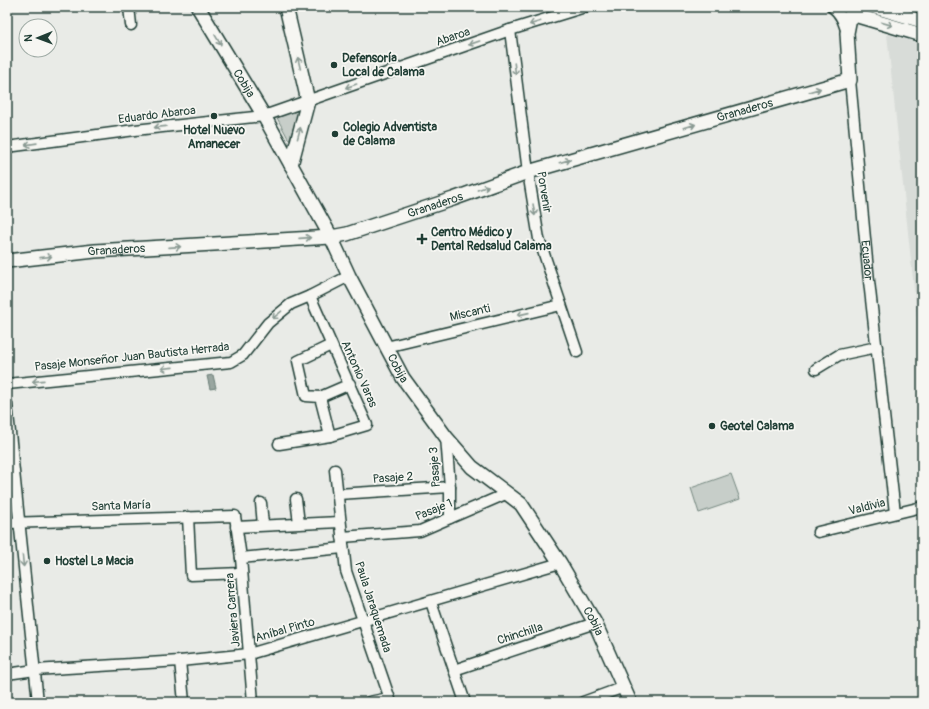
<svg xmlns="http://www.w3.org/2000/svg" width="929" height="709" font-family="Pangolin,sans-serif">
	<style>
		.built { fill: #d8dcd8 }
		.green { fill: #c7cec9; stroke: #73867e }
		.water { fill: #99a6a0; stroke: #687c75 }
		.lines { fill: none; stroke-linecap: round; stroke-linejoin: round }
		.minor-casing { stroke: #1f3d34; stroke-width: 13 }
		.major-casing { stroke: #1f3d34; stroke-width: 16 }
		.minor { stroke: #f6f6f2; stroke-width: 10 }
		.major { stroke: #f6f6f2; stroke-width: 13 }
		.oneway { stroke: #8a9a93 }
		.poi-dot { fill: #1f3d34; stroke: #f6f6f2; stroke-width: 1.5 }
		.labels { text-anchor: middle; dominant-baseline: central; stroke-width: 3.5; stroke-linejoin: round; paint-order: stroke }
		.street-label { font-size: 12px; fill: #1f3d34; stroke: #f6f6f2 }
		.poi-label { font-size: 12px; font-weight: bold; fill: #1f3d34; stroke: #f6f6f2; text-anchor: start }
	</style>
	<rect width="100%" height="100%" fill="#e9ebe7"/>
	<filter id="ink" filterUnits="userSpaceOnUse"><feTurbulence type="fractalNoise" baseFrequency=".025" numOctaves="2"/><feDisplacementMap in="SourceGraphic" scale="8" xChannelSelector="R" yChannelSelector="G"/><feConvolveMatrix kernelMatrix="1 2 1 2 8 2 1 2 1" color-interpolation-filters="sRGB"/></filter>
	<g filter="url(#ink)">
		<polygon class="built" points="887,34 922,44 922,364"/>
		<g class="green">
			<polygon points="300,110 289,140 276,116"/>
			<polygon points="731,474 740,499 699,513 691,488"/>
		</g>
		<polygon class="water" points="213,375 216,388 210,389 207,376"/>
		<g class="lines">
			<defs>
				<g id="minor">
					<polyline points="129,7 131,25"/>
					<path d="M 832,7 C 841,13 844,23 847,33"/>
					<polyline points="510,30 528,172 539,239 577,352"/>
					<path id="s1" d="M 850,80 L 869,281 L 895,513"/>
					<polyline points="7,147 135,130 264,116 510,30 585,7"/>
					<polyline points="386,347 561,305"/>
					<polyline points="816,369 839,355 877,347"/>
					<polyline points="7,384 231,362 243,355 268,323 291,304 310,296 349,276"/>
					<polyline points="320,397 350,384"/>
					<polyline points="7,404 38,702"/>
					<polyline points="330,436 320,397 306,396 298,361 331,345"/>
					<polyline points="446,437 450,487 450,518"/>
					<polyline points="279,444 330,436 367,425 310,296"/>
					<polyline points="335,470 346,571 391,702"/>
					<polyline points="338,494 450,487"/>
					<polyline points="296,499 299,523"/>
					<polyline points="261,503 263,525"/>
					<polyline points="188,517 191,575 242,573"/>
					<polyline points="7,523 235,516 241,558 253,702"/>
					<polyline points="236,527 340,522"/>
					<polyline points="818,532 922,507"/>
					<polyline points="342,537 420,531 508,493"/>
					<polyline points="241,558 343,548"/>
					<polyline points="431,602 465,702"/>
					<polyline points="180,661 184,702"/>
					<polyline points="454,670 595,623"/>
					<polyline points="7,674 35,670 180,661 249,654 560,563"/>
					<polyline points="369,702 389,698"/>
					<polyline points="583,702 624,687"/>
				</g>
				<g id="major">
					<path id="s2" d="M 198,7 L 264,116 L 331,237 L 349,276 L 403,378 L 446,437 L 472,467 L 521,504 L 560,563 L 595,623 L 630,702"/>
					<polyline points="286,7 308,101 291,165"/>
					<polyline points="875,7 922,21"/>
					<polyline points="851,14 922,35"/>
					<path id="s3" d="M 7,261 L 95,251 L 331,237 L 347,234 L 453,199 L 528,172 L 850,80 L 847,33 L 852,7"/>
				</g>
			</defs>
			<use href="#minor" class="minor-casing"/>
			<use href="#major" class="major-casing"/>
			<use href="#minor" class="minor"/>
			<use href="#major" class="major"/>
		</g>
		<defs><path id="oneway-shaft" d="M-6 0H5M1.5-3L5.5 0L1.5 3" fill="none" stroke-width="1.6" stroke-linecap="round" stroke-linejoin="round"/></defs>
		<g class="oneway">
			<use href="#oneway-shaft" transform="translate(535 23) rotate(163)"/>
			<use href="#oneway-shaft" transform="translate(887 24) rotate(16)"/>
			<use href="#oneway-shaft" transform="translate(218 40) rotate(59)"/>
			<use href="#oneway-shaft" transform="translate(474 43) rotate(161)"/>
			<use href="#oneway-shaft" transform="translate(299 63) rotate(-103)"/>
			<use href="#oneway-shaft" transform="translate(515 69) rotate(83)"/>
			<use href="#oneway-shaft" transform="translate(351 86) rotate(161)"/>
			<use href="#oneway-shaft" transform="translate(815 90) rotate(-16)"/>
			<use href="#oneway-shaft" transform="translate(690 126) rotate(-16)"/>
			<use href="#oneway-shaft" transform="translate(160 127) rotate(174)"/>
			<use href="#oneway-shaft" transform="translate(299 133) rotate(-75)"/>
			<use href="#oneway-shaft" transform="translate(31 144) rotate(172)"/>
			<use href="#oneway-shaft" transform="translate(565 161) rotate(-16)"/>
			<use href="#oneway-shaft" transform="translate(483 188) rotate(-20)"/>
			<use href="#oneway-shaft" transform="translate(534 210) rotate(81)"/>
			<use href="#oneway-shaft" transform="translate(305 238) rotate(-4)"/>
			<use href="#oneway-shaft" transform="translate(175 247) rotate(-4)"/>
			<use href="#oneway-shaft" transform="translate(46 257) rotate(-6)"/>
			<use href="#oneway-shaft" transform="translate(523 314) rotate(167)"/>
			<use href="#oneway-shaft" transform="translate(277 315) rotate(140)"/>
			<use href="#oneway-shaft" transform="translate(167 368) rotate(174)"/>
			<use href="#oneway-shaft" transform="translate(38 381) rotate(174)"/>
			<use href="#oneway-shaft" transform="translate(23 561) rotate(84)"/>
		</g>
	</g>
	<g class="poi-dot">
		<circle cx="334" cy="65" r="4"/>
		<circle cx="214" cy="116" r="4"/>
		<circle cx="335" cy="134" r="4"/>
		<path d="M420 233h4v4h4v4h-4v4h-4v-4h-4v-4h4z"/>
		<circle cx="712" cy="426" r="4"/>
		<circle cx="47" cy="561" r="4"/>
	</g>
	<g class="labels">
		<g class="street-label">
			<text transform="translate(453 37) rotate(-19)">Abaroa</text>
			<text stroke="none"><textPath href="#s2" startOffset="89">Cobija</textPath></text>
			<text stroke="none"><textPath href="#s3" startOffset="758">Granaderos</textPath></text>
			<text transform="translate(157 115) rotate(-7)">Eduardo Abaroa</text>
			<text transform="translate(544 192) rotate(81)">Porvenir</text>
			<text stroke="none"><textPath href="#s3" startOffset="434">Granaderos</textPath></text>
			<text stroke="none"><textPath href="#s3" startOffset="110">Granaderos</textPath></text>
			<text stroke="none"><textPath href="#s1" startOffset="181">Ecuador</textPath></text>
			<text transform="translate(470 313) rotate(-13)">Miscanti</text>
			<text transform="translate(132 357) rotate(-6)">Pasaje Monseñor Juan Bautista Herrada</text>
			<text stroke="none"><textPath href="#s2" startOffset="413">Cobija</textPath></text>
			<text transform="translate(359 374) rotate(66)">Antonio Varas</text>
			<text transform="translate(435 467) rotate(-94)">Pasaje 3</text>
			<text transform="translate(393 478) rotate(-4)">Pasaje 2</text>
			<text transform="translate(121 506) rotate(-2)">Santa María</text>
			<text transform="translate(867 507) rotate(-14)">Valdivia</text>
			<text transform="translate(434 510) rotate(-22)">Pasaje 1</text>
			<text transform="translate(373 607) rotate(72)">Paula Jaraquemada</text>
			<text transform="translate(233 610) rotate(-95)">Javiera Carrera</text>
			<text stroke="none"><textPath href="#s2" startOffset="736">Cobija</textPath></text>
			<text transform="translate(285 630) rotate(-16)">Aníbal Pinto</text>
			<text transform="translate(520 634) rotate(-18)">Chinchilla</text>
		</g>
		<g class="poi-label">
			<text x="342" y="58">Defensoría<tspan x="342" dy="14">Local de Calama</tspan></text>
			<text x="343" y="127">Colegio Adventista<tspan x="343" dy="14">de Calama</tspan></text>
			<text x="214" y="130" text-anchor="middle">Hotel Nuevo<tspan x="214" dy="14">Amanecer</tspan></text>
			<text x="431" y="232">Centro Médico y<tspan x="431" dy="14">Dental Redsalud Calama</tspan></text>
			<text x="720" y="426">Geotel Calama</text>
			<text x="55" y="561">Hostel La Macia</text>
		</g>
	</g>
	<rect width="929" height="709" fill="none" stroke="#f6f6f2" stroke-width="24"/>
	<rect x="12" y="12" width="905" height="685" fill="none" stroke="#1f3d34" stroke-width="1.5" filter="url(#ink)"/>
	<g transform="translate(38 38) rotate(269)"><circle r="19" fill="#f6f6f2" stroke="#a0aca6"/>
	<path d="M0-3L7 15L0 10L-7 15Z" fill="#1f3d34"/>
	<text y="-6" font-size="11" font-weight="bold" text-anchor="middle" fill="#1f3d34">N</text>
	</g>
</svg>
